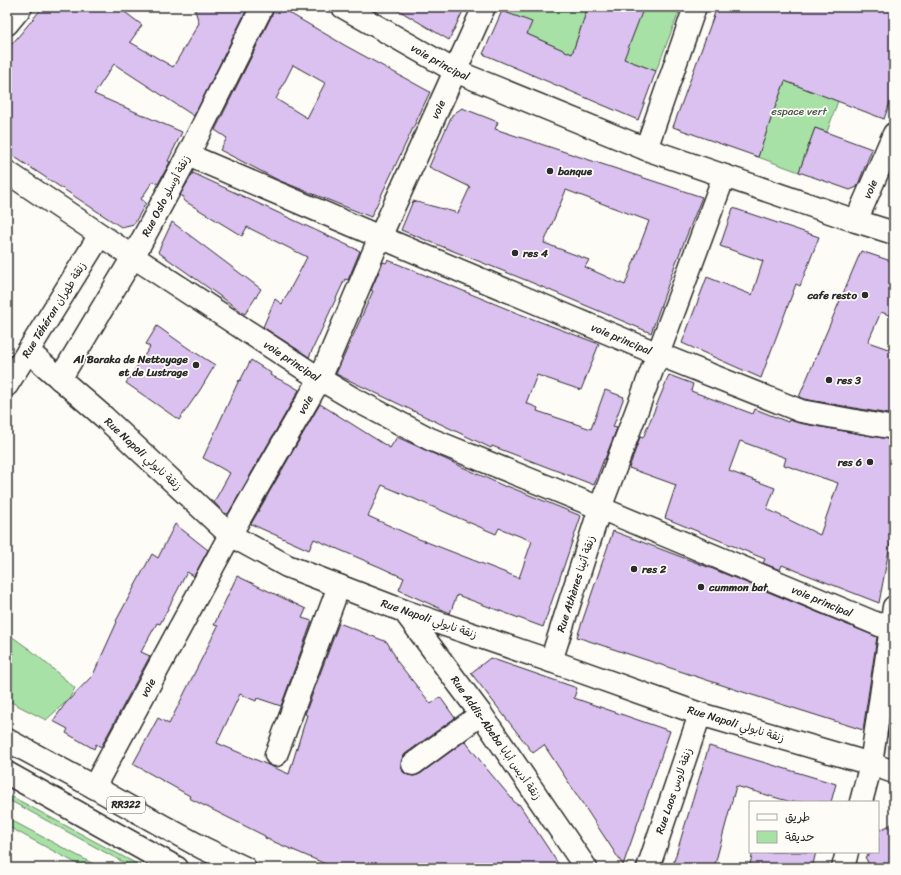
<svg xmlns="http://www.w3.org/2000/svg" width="901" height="875" font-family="Sriracha,'Playpen Sans Arabic',sans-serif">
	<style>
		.green { fill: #a8e1a6; stroke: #6a8668 }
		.building { fill: #dbc1f0; stroke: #2b2b2b; fill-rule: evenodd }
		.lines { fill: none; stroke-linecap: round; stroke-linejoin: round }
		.minor-casing { stroke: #2b2b2b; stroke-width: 25 }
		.major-casing { stroke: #2b2b2b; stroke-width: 25 }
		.minor { stroke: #fdfcf7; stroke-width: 22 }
		.major { stroke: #fdfcf7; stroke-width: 22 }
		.poi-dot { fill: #2b2b2b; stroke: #fdfcf7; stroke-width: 1.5 }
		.labels { text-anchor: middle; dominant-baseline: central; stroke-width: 3.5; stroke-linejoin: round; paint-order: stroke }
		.shield { fill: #fdfcf7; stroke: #6a6a68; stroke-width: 1 }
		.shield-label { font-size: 10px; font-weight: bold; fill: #2b2b2b }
		.street-label { font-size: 11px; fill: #2b2b2b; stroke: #fdfcf7 }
		.park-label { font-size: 11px; fill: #4a584a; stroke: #fdfcf7 }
		.poi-label { font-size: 11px; font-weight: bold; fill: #2b2b2b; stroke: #fdfcf7; text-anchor: start }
	</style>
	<rect width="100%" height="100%" fill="#fdfcf7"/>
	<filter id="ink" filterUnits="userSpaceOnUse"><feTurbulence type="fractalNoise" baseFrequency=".025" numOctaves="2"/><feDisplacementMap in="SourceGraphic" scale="8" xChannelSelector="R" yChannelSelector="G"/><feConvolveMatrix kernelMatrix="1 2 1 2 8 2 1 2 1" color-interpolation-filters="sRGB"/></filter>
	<g filter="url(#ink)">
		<g class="green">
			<polygon points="504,7 588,7 572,54 527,34 502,11"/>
			<polygon points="636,7 681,7 656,71 624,59"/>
			<polygon points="785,81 838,101 827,132 815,128 799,172 758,157 773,113"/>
			<polygon points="7,633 32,651 75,688 69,699 46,720 7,700"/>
			<polygon points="7,794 135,863 144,868 134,868 7,799"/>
			<polygon points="7,818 101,868 85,868 7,826"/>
		</g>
		<g class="building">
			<polygon points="43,7 118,7 142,25 130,42 173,67 199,23 194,7 248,7 194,116 114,64 94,94 182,132 168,161 170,162 158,184 153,181 141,199 146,203 134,224 121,227 7,152 7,50"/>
			<path d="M 274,7 L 279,7 L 346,46 L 430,92 L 371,217 L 278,180 L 220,150 L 227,138 L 215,130 L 273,13 ZM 293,65 L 325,83 L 307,118 L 276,99 Z"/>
			<polygon points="393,7 465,7 449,40"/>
			<polygon points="588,7 644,7 624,59 656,71 638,120 483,54 502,11 532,22 527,34 572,54"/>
			<polygon points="717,7 894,7 894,92 884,119 785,81 773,113 758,157 673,127"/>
			<path d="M 462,108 L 498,122 L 495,129 L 702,197 L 675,265 L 651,333 L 528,281 L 401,230 L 413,201 L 458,213 L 470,187 L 429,167 L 452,115 ZM 566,190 L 649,221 L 625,285 L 585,267 L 589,260 L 544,243 Z"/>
			<polygon points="815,128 872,149 857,187 850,190 799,172"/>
			<polygon points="193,173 360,251 348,280 345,279 309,357 263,327 275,299 282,304 301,269 307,257 247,227 242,236 183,200 184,197 180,195"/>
			<polygon points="733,208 819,237 800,286 796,284 761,378 682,343 707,277 752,295 763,261 720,246"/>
			<polygon points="172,222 261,289 245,314 158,252"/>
			<polygon points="861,251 894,262 894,317 881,312 868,342 894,351 894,415 804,399 799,397"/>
			<polygon points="388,260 517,313 599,344 581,390 537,375 526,403 538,408 537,411 591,429 605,390 624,397 613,427 617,428 605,459 604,459 594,485 492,446 491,448 336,374 373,291 371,290 383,262 386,263"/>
			<polygon points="157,326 188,348 215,365 200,390 179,420 126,383 150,347 146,344"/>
			<polygon points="251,360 271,373 270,375 289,384 299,390 228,514 224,513 214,502 230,473 203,458 239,380 240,381"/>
			<path d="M 669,375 L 693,384 L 691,391 L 753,414 L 755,409 L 788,422 L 789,420 L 799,423 L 894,440 L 894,523 L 879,603 L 782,565 L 780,570 L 763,563 L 765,559 L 665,518 L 676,485 L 629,468 L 640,437 L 643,438 ZM 740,441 L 786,458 L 784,465 L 838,483 L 820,535 L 767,509 L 775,488 L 729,471 Z"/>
			<path d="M 320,404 L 390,448 L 397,437 L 506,487 L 507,486 L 581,516 L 543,627 L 457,595 L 450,613 L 399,590 L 404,578 L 380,567 L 314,539 L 309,550 L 251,524 ZM 382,485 L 496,534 L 499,528 L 532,541 L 519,578 L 419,539 L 368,516 Z"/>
			<polygon points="175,524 208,550 194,576 187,572 160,624 157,623 141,652 150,656 101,747 96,744 94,749 66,733 68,729 53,721 65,704 93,675 117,622 116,621 152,554 158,558"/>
			<polygon points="613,531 713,569 877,637 863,730 749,694 577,637"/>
			<polygon points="237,576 306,609 302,618 312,621 281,706 257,698 256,701 240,694 217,743 289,774 307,715 305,714 339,623 387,642 395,656 396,660 431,704 440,697 455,718 405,754 402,759 401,765 403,772 408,775 414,776 420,774 465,741 486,768 517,805 519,804 561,868 335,868 265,838 265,836 189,798 190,796 133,764 158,718 169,724 218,626 214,625"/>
			<polygon points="490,658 577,688 574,698 670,731 623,865 544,745 533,753 471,673"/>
			<polygon points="894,693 894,739 888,737"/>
			<polygon points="709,746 836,784 831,802 791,802 736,786 714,868 672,868"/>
			<polygon points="894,823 894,868 871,868 865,857 873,852 878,852 878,831"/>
			<polygon points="753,852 816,852 812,868 749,868"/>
		</g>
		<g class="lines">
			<defs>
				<g id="minor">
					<path id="s1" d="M 343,7 L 455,71 L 646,149 L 856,221 L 894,233"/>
					<polyline points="7,24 21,7"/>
					<polyline points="646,149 695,7"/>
					<path id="s2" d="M 188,155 L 380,237 L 658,354 L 801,411 L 894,428"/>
					<path id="s3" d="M 7,172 L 120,248 L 320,379 L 352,398 L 430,439 L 600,508 L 894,631"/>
					<path id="s4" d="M 856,221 L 894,134"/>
					<polyline points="28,351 104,417 230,535 287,566 404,611 551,661 700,714 871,764 894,772"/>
					<polyline points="60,379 133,257 188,155 262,7"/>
					<polyline points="7,385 100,235"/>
					<polyline points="404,611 481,714 586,868"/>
					<polyline points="551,661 600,508 658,354 724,176"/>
					<polyline points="276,755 339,586"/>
					<polyline points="413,764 481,714"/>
					<path id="s5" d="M 94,787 L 230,535 L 320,379 L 380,237 L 484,7"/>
					<polyline points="861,802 871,764 894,607"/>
					<polyline points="648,868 700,714"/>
					<polyline points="843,868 847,852"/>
				</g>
				<g id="major">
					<polyline points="7,740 94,787 161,825 203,848 245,868"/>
					<polyline points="7,773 177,868"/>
				</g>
			</defs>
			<use href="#minor" class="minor-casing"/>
			<use href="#major" class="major-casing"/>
			<use href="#minor" class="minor"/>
			<use href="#major" class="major"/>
		</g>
	</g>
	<g class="poi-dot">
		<circle cx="550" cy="171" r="4"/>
		<circle cx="515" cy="253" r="4"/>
		<circle cx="865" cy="295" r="4"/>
		<circle cx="196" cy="365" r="4"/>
		<circle cx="829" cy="380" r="4"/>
		<circle cx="870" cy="462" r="4"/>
		<circle cx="634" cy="569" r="4"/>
		<circle cx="701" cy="587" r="4"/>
	</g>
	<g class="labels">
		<rect class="shield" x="107" y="797" width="38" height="16" rx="3"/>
		<g class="shield-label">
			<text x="126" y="805">RR322</text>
		</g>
		<g class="street-label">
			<text stroke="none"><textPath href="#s1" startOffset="112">voie principal</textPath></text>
			<text stroke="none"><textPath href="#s5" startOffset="761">voie</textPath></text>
			<text stroke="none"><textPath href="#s4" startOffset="35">voie</textPath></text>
			<text transform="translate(166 196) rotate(-62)">Rue Oslo زنقة أوسلو</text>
			<text transform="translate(54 310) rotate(-58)">Rue Téhéran زنقة طهران</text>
			<text stroke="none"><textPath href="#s2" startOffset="471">voie principal</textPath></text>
			<text stroke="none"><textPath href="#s3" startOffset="342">voie principal</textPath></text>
			<text stroke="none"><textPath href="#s5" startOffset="437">voie</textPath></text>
			<text transform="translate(143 454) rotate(43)">Rue Napoli زنقة نابولي</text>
			<text transform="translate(576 584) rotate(-72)">Rue Athènes زنقة أثينا</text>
			<text stroke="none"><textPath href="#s3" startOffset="925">voie principal</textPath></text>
			<text transform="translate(429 619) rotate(19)">Rue Napoli زنقة نابولي</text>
			<text stroke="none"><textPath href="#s5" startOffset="113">voie</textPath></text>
			<text transform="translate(736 724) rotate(17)">Rue Napoli زنقة نابولي</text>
			<text transform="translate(496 738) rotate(55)">Rue Addis-Abeba زنقة أديس أبابا</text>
			<text transform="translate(674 791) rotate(-71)">Rue Laos زنقة لاوس</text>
		</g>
		<g class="park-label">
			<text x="799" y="111">espace vert</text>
		</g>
		<g class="poi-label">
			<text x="558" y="171">banque</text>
			<text x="523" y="253">res 4</text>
			<text x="857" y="295" text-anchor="end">cafe resto</text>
			<text x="188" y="359" text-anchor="end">Al Baraka de Nettoyage<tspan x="188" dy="13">et de Lustrage</tspan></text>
			<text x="837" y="380">res 3</text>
			<text x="862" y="462" text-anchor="end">res 6</text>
			<text x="642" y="569">res 2</text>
			<text x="709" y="587">cummon bat</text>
		</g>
	</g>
	<rect width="901" height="875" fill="none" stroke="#fdfcf7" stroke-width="24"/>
	<rect x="12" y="12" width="877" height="851" fill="none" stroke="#2b2b2b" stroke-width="1.5" filter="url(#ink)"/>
	<rect x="749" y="801" width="130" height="52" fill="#fdfcf7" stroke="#a9a8a5"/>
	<rect x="757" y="814" width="20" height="6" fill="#fdfcf7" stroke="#a9a8a5"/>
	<text x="785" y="821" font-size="12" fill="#2b2b2b">طريق</text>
	<rect x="757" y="831" width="20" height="12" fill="#a8e1a6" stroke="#a9a8a5"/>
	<text x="785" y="841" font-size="12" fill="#2b2b2b">حديقة</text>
</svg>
